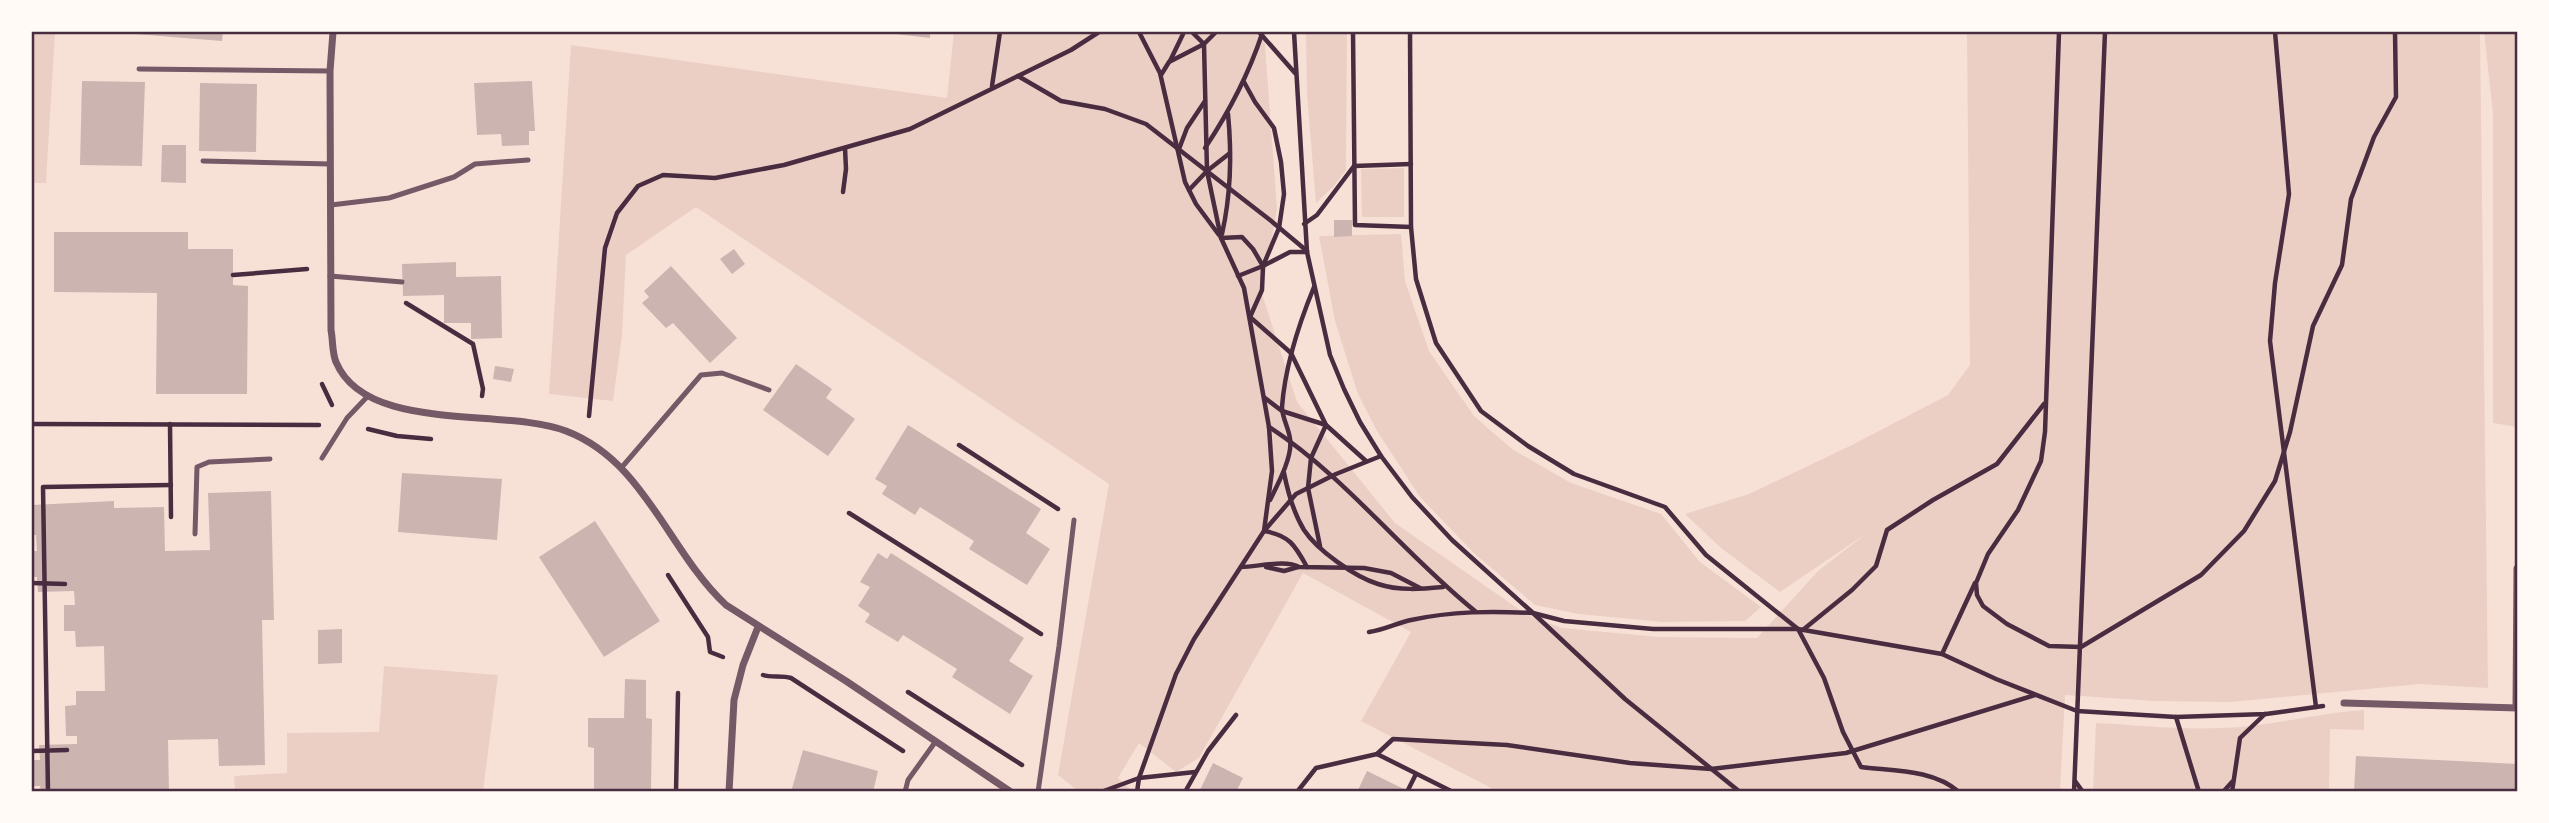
<svg xmlns="http://www.w3.org/2000/svg" width="2549" height="823" font-family="Inter,sans-serif">
	<style>
		.green { fill: #ebcfc5 }
		.building { fill: #ccb4b1 }
		.lines { fill: none; stroke-linecap: round; stroke-linejoin: round }
		.path { stroke: #4a2c40; stroke-width: 4.5 }
		.service { stroke: #755966; stroke-width: 5 }
		.minor { stroke: #755966; stroke-width: 7 }
		.neatline { fill: none; stroke: #4a2c40; stroke-width: 2.5 }
	</style>
	<rect width="100%" height="100%" fill="#f7e1d7"/>
	<g class="green">
		<polygon points="32,32 55,32 46,183 32,183"/>
		<polygon points="954,32 1264,32 1277,209 1262,294 1297,402 1395,523 1527,615 1562,628 1659,637 1757,638 1818,571 1867,533 1780,592 1721,548 1685,514 1749,494 1852,445 1948,395 1970,365 1967,32 2480,32 2488,688 2420,684 2231,702 2155,701 2065,695 2060,791 1497,791 1361,721 1411,632 1303,573 1199,758 1176,772 1139,743 1118,778 1132,791 1078,791 1058,775 1109,484 696,207 626,255 622,335 613,401 549,394 571,45 947,98"/>
		<polygon points="1306,32 1347,32 1346,170 1333,187 1316,203 1307,94"/>
		<polygon points="2484,32 2517,32 2517,427 2493,423 2493,114"/>
		<polygon points="1404,168 1404,217 1362,217 1361,169"/>
		<polygon points="1401,234 1405,281 1429,351 1474,416 1512,449 1571,483 1661,514 1700,562 1761,607 1745,621 1662,622 1579,614 1535,605 1475,554 1420,497 1377,431 1358,394 1335,321 1319,236"/>
		<polygon points="384,666 498,675 483,791 235,791 234,776 287,773 287,733 379,732"/>
		<path d="M 2364,710 L 2364,730 L 2330,729 L 2329,791 L 2093,792 L 2096,723 C 2137,725 2179,730 2220,728 C 2269,727 2316,713 2364,710 Z"/>
	</g>
	<g class="building">
		<polygon points="135,32 223,32 222,41 135,34"/>
		<polygon points="896,32 930,32 930,38 896,34"/>
		<polygon points="82,81 145,82 142,166 80,165"/>
		<polygon points="532,81 535,131 529,131 529,145 502,146 501,134 477,135 474,83"/>
		<polygon points="200,83 257,84 256,152 199,151"/>
		<polygon points="162,145 186,145 186,183 161,182"/>
		<polygon points="1334,220 1352,220 1352,236 1334,237"/>
		<polygon points="54,232 188,232 188,249 233,249 233,285 248,286 247,394 156,394 157,293 54,292"/>
		<polygon points="734,249 745,264 732,274 720,259"/>
		<polygon points="456,262 456,277 501,276 502,338 471,339 471,323 444,323 444,295 403,296 402,264"/>
		<polygon points="671,266 737,338 710,363 673,323 666,328 642,303 649,297 644,291"/>
		<polygon points="796,364 832,389 826,398 855,419 828,456 763,410"/>
		<polygon points="495,366 514,369 511,382 493,379"/>
		<polygon points="908,425 1041,509 1026,533 1050,549 1027,585 969,549 974,541 920,507 915,515 882,494 887,486 875,479"/>
		<polygon points="402,473 502,479 497,540 398,532"/>
		<polygon points="271,491 274,620 262,620 265,765 219,766 218,739 168,740 169,792 41,792 40,786 32,786 32,760 40,760 39,745 77,744 77,736 66,736 65,706 76,705 76,691 105,691 104,646 76,647 75,631 64,631 64,605 75,605 74,591 38,592 37,577 32,577 32,551 37,551 36,535 33,535 32,505 114,501 114,508 164,507 165,551 210,550 208,493"/>
		<polygon points="595,521 660,621 604,657 539,557"/>
		<polygon points="878,553 887,559 891,553 1024,638 1009,661 1033,676 1010,714 952,677 957,669 903,635 898,642 865,622 870,614 858,606 870,587 860,582"/>
		<polygon points="342,629 342,663 318,664 318,630"/>
		<polygon points="625,679 646,680 646,718 652,719 651,792 594,792 594,748 588,747 588,718 624,718"/>
		<polygon points="803,750 878,771 873,792 791,792"/>
		<polygon points="2356,756 2518,764 2518,792 2354,792"/>
		<polygon points="1213,763 1243,778 1236,792 1199,792"/>
		<polygon points="1367,771 1410,792 1357,792"/>
	</g>
	<g class="lines">
		<g class="path">
			<polyline points="1139,32 1160,73 1185,182 1196,204 1219,235"/>
			<path d="M 1216,32 L 1204,44 L 1207,171 L 1221,238 L 1244,288 L 1269,427 L 1272,471 L 1264,531 C 1289,535 1295,545 1307,567"/>
			<polyline points="1259,32 1295,73"/>
			<polyline points="1294,32 1307,252 1330,355 1344,389 1360,422 1381,456 1412,497 1452,540 1533,613 1564,621 1653,629 1798,629 1942,654 1996,679 2077,711 2176,717 2266,714 2323,706"/>
			<polyline points="1353,32 1355,225 1411,227"/>
			<path d="M 1410,32 L 1411,227 L 1416,279 L 1436,343 L 1481,411 L 1528,446 L 1574,474 L 1665,507 L 1706,555 L 1798,629 L 1824,678 L 1843,732 L 1861,767 C 1893,771 1933,769 1959,792"/>
			<polyline points="2059,32 2045,432 2041,461 2018,510 1988,554 1976,583 1977,595 1983,606 2007,624 2049,646 2081,647 2201,575 2244,531 2275,481 2290,432 2313,326 2342,265 2351,199 2374,137 2396,97 2395,32"/>
			<polyline points="2275,32 2289,194 2275,283 2270,341 2316,707"/>
			<polyline points="1170,61 1184,32"/>
			<polyline points="1161,75 1169,62 1204,44 1192,32"/>
			<polyline points="1018,76 1061,101 1105,109 1146,124 1270,220 1307,251"/>
			<polyline points="1244,82 1255,102 1274,128 1281,162 1284,194 1279,228 1263,266 1262,290 1250,317 1291,353 1326,425 1311,458 1308,488 1320,546"/>
			<polyline points="992,86 1000,32"/>
			<path d="M 1205,148 C 1229,112 1248,76 1262,34"/>
			<polyline points="1179,149 1187,128 1205,101"/>
			<polyline points="1189,190 1207,171 1230,153"/>
			<polyline points="843,192 846,169 845,148"/>
			<polyline points="1304,224 1317,215 1354,166 1411,164"/>
			<path d="M 1222,234 C 1231,194 1232,155 1228,114"/>
			<polyline points="1221,238 1242,237 1253,249 1263,266"/>
			<polyline points="233,275 307,269"/>
			<polyline points="1238,276 1263,266 1290,252 1307,252"/>
			<polyline points="406,303 473,344 483,389 482,396"/>
			<polyline points="322,384 332,405"/>
			<polyline points="1265,398 1282,411 1326,425 1366,461"/>
			<polyline points="589,416 605,248 617,213 638,186 663,175 715,178 784,165 910,129 1071,50 1099,32"/>
			<polyline points="32,424 319,425"/>
			<polyline points="170,424 171,517"/>
			<path d="M 1269,427 C 1346,477 1403,553 1475,611"/>
			<polyline points="368,429 397,436 431,439"/>
			<polyline points="959,445 1058,509"/>
			<path d="M 1284,473 C 1288,493 1293,512 1304,530 C 1317,550 1355,577 1378,584 C 1399,591 1422,589 1443,587"/>
			<path d="M 1270,500 C 1278,484 1293,456 1290,439 C 1289,428 1282,418 1282,407 C 1285,366 1298,326 1314,287"/>
			<polyline points="849,513 1041,634"/>
			<path d="M 1241,567 C 1257,567 1286,559 1299,567 L 1364,568 L 1391,573 L 1420,588"/>
			<polyline points="1266,567 1284,571 1298,567"/>
			<polyline points="668,575 708,637 710,652 723,657"/>
			<polyline points="32,583 65,584"/>
			<polyline points="1804,629 1852,590 1876,566 1887,530 1933,500 1997,464 2044,404"/>
			<path d="M 1369,632 C 1384,630 1397,623 1411,620 C 1452,611 1492,611 1533,613 L 1625,699 L 1740,792"/>
			<polyline points="1942,654 1975,583"/>
			<path d="M 763,675 C 771,678 782,675 791,678 L 903,751"/>
			<polyline points="908,692 1022,765"/>
			<polyline points="2176,717 2199,792"/>
			<polyline points="32,751 67,750"/>
			<polyline points="1377,754 1393,739 1507,745 1630,763 1711,769 1846,753 2035,695"/>
			<polyline points="2075,781 2083,792"/>
			<polyline points="1408,790 1416,774"/>
			<polyline points="48,792 43,487 171,485"/>
			<polyline points="676,792 678,693"/>
			<polyline points="1101,792 1139,778 1195,772"/>
			<polyline points="1137,792 1139,778 1176,674 1194,639 1264,531 1296,494 1336,474 1381,456"/>
			<polyline points="1185,792 1208,751 1236,715"/>
			<polyline points="1297,792 1316,768 1377,754 1453,792"/>
			<polyline points="2074,792 2105,32"/>
			<polyline points="2223,792 2232,782"/>
			<polyline points="2232,792 2240,738 2265,714"/>
		</g>
		<g class="service">
			<polyline points="139,69 330,71"/>
			<polyline points="203,161 330,164"/>
			<polyline points="331,205 389,198 454,177 475,164 528,160"/>
			<polyline points="330,276 402,282"/>
			<polyline points="322,458 347,418 367,397"/>
			<polyline points="622,467 701,375 722,373 769,390"/>
			<polyline points="195,534 197,467 209,462 270,459"/>
			<polyline points="2515,708 2516,568"/>
			<polyline points="905,792 908,780 936,741"/>
			<polyline points="1038,792 1059,646 1074,520"/>
		</g>
		<g class="minor">
			<path d="M 333,32 L 330,71 L 331,330 C 333,340 332,353 336,362 C 366,434 504,407 566,431 C 645,461 668,551 726,605 L 846,681 L 1011,792"/>
			<polyline points="2344,703 2518,708"/>
			<polyline points="729,792 734,700 743,665 758,627"/>
		</g>
	</g>
	<rect width="2549" height="823" fill="none" stroke="#fffaf5" stroke-width="66"/>
	<rect x="33" y="33" width="2483" height="757" class="neatline"/>
</svg>
